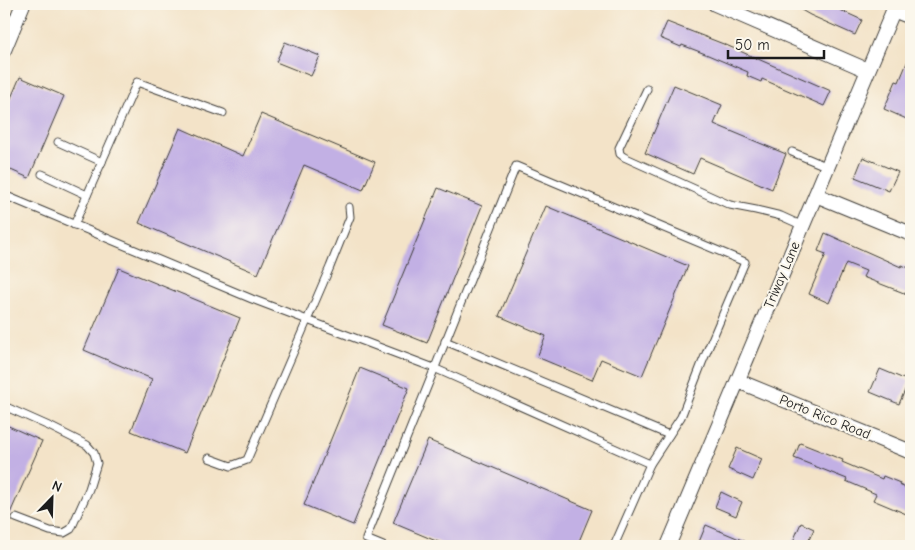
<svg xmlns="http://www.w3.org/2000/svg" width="915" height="550" font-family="'Comic Neue',sans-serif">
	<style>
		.building { fill: #c2b0e4 }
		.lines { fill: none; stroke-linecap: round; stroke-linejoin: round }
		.service-casing { stroke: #3c3a36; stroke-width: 9 }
		.minor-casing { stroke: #3c3a36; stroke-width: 16 }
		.service { stroke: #fff; stroke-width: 7 }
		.minor { stroke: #fff; stroke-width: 14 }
		.labels { text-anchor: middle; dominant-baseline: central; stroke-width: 4.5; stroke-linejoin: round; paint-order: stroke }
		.street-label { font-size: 14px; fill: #1c1c1c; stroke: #fbf7ec }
	</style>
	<rect width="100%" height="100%" fill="#fbf7ec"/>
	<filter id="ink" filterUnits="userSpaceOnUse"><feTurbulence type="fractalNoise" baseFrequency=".02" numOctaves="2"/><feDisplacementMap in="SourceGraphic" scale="10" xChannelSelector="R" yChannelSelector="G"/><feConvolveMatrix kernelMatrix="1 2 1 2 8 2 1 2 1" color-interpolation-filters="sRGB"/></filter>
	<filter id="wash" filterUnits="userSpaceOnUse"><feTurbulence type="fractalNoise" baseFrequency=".0096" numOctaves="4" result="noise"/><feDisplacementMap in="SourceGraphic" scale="20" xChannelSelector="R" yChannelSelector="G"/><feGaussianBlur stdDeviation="1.12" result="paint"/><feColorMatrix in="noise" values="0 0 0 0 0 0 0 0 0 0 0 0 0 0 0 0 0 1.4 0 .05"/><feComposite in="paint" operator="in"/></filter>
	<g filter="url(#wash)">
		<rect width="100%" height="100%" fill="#f3e3c8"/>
		<g id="blocks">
			<g class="building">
				<polygon points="791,4 827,4 862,20 855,35 810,15"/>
				<polygon points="667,22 726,45 831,91 824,106 762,79 761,82 747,76 748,72 708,55 682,45 681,47 660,38"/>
				<polygon points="285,42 320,56 311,76 276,62"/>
				<polygon points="911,53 911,121 884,109 896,81 899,82"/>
				<polygon points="20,77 64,96 29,178 4,167 4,114"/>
				<polygon points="674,85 722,105 714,124 786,154 772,189 700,158 693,174 645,153"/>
				<polygon points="261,114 375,162 363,190 304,165 258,274 139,223 180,128 243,156"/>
				<polygon points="863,157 898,172 889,191 855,177"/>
				<polygon points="438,188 482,206 427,343 382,325"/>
				<polygon points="546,206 688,266 642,376 601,359 592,380 537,357 546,336 499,316"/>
				<polygon points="825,233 901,267 902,265 911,269 911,290 909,295 863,277 866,271 846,263 829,303 809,294 826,254 818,251"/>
				<polygon points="119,268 240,318 185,453 131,431 152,379 84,350"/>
				<polygon points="360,368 409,388 353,525 304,505"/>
				<polygon points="880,369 909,381 899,404 870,392"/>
				<polygon points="4,424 42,441 4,527"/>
				<polygon points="428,440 592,510 577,546 448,546 393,523"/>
				<polygon points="800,443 843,460 842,462 882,479 883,476 900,483 899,485 911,490 911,516 873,500 876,494 846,481 847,479 794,458"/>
				<polygon points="737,448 762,459 753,480 728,469"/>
				<polygon points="721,492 742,502 736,516 715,507"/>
				<polygon points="801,523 814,529 806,546 791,546"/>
				<polygon points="706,525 756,546 709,546 699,542"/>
			</g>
		</g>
	</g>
	<g filter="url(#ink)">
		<use href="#blocks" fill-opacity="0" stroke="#3c3a36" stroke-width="1"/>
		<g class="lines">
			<defs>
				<g id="service">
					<polyline points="647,89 619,148 620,154 624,157 730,205 756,210 781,216 803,226"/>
					<polyline points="58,142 102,162"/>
					<polyline points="792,152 828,167"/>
					<polyline points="42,174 87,195"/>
					<polyline points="4,195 252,299 434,368 650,464"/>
					<polyline points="74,225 137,82 223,113"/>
					<polyline points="445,341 669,435"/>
					<polyline points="4,406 51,427 87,445 94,453 97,463 89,489 71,529 64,533 50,531 16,518"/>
					<polyline points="209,458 231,466 247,460 330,267 350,217 349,207"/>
					<polyline points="383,546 366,539 516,166 745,262 702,363 681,417 650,464 614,546"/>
				</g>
				<g id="minor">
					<polyline points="715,4 867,70"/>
					<polyline points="893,10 911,17"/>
					<polyline points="4,50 23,4"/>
					<polyline points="816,195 911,234"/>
					<polyline points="738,381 911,452"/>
					<polyline points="668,546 896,4"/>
				</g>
			</defs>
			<use href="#service" class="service-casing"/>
			<use href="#minor" class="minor-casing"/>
			<use href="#service" class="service"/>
			<use href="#minor" class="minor"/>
		</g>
	</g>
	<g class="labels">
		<g class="street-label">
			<text transform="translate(782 275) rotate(-67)">Triway Lane</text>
			<text transform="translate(825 417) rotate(22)">Porto Rico Road</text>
		</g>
	</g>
	<rect width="915" height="550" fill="none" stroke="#fbf7ec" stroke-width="20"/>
	<g transform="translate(52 498) rotate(23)" stroke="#fbf7ec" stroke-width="4" paint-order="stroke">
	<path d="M0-4L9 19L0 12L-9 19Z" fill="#1c1c1c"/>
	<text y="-8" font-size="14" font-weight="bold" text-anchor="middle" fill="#1c1c1c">N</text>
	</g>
	<path d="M728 50v8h96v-8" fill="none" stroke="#1c1c1c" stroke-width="2.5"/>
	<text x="735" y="50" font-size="15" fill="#1c1c1c" stroke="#fbf7ec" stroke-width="4" paint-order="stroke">50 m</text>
</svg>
